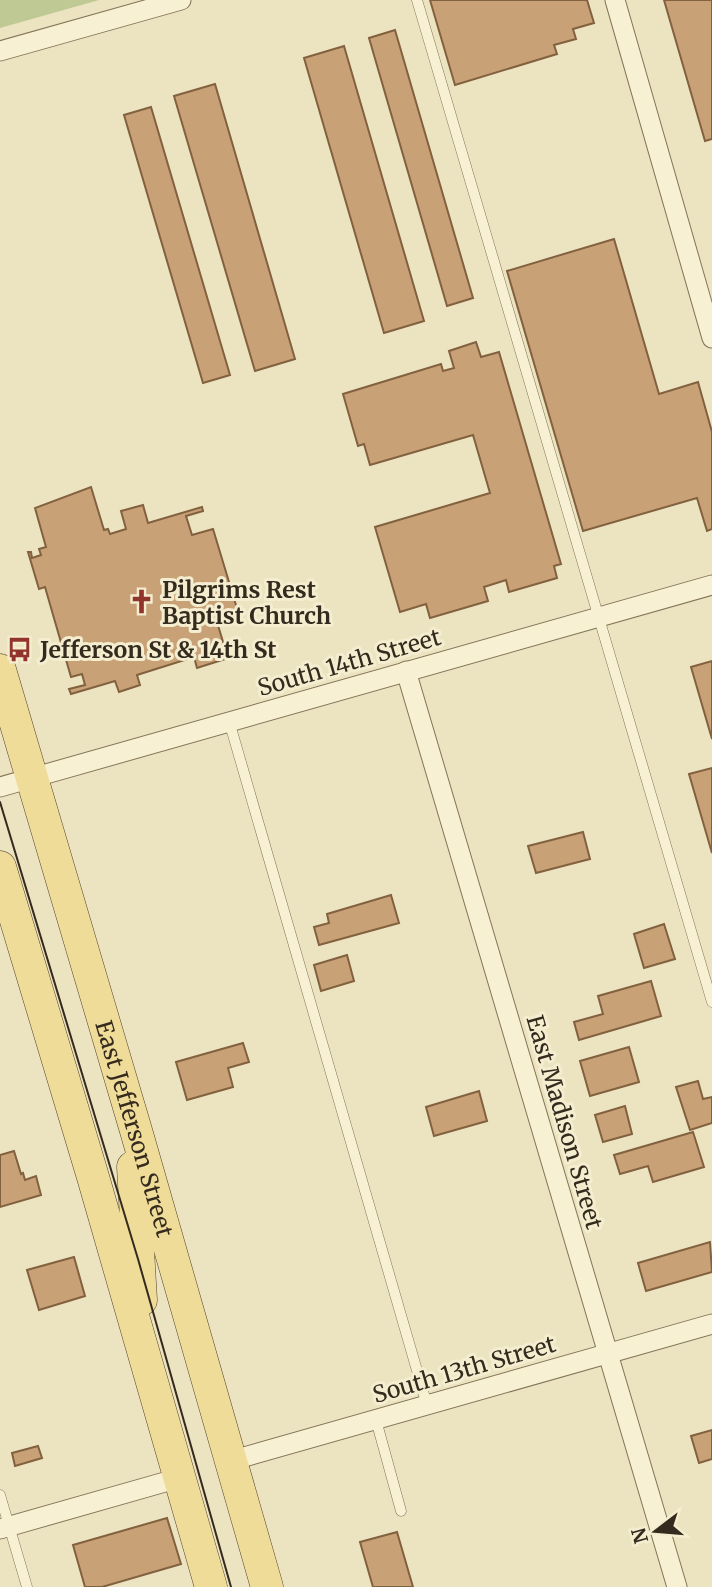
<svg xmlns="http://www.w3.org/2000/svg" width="712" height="1587" font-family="Merriweather,serif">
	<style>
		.green { fill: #bec994 }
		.building { fill: #c9a177; stroke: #82613f; stroke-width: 2 }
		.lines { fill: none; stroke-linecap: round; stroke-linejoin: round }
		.lane-casing { stroke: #847459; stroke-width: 11 }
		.street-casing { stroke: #847459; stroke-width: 21 }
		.primary-casing { stroke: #52422d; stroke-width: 33 }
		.lane { stroke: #f7f0d2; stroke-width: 10 }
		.street { stroke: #f7f0d2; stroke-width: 19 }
		.primary { stroke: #efdc98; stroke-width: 32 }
		.tram { stroke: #342a1d; stroke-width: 2 }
		.labels { text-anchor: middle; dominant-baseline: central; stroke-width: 6; stroke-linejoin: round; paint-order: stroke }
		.poi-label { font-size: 23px; font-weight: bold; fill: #342a1d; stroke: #f4edcf; text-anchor: start }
		.street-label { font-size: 23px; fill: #342a1d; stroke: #f4edcf }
	</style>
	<rect width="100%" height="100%" fill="#ece3c0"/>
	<polygon class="green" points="0,0 99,0 0,28"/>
	<g class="building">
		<polygon points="430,0 587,0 594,23 573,29 576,39 554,45 557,54 455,85"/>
		<polygon points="664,0 712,0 712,139 705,141"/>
		<polygon points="395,30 473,298 447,306 369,38"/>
		<polygon points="344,46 424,321 384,333 304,58"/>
		<polygon points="215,84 295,359 255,371 174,96"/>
		<polygon points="151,107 230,375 203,383 124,115"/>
		<polygon points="614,239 659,394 698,382 712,432 712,529 707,531 697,498 583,531 507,271"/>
		<polygon points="476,342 481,357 499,352 561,564 554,566 557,578 509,592 506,580 484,587 488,601 430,618 426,604 400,612 375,527 490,493 473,435 370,465 364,444 358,446 343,394 441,364 443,371 454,368 449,351"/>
		<polygon points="91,487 104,530 108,529 110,534 126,529 121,511 143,505 148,523 202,507 203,511 186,516 192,535 213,529 239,615 217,622 224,645 228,643 229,647 222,649 225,659 197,668 194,657 137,675 140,685 119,692 115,681 71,694 69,689 85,685 82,674 71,677 45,587 39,589 28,552 31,552 32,558 41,555 39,549 46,547 35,508"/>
		<polygon points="712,661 712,739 691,667"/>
		<polygon points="712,768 712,853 689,774"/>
		<polygon points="583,832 590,859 536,873 528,846"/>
		<polygon points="391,895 399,923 319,945 314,927 329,923 327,914"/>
		<polygon points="664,924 675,959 644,968 634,934"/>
		<polygon points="347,955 354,981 321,991 314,965"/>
		<polygon points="651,981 661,1016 579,1040 574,1022 603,1014 598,996"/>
		<polygon points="243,1043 249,1062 228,1068 233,1087 187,1100 176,1062"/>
		<polygon points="629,1047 639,1082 590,1096 580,1061"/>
		<polygon points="698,1081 703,1099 712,1097 712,1123 690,1130 676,1087"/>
		<polygon points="479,1091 487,1121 434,1136 426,1107"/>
		<polygon points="625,1106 632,1134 603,1142 595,1115"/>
		<polygon points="693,1132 704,1167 653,1182 648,1166 620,1174 614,1155"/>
		<polygon points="14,1151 21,1174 23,1173 25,1180 36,1176 41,1195 0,1207 0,1155"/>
		<polygon points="710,1242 712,1272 646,1291 638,1263"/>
		<polygon points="74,1257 85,1296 39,1310 27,1270"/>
		<polygon points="712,1430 712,1459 699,1463 691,1436"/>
		<polygon points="38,1446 42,1458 15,1466 12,1453"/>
		<polygon points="167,1518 181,1564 102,1587 85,1587 73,1545"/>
		<polygon points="397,1532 413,1587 373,1587 360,1542"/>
	</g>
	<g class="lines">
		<defs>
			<g id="lane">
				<polyline points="417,0 712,1002"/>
				<polyline points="229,721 427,1405"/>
				<polyline points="376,1420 401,1511"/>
				<polyline points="0,1495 27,1587"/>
			</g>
			<g id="street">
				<polyline points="615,0 712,338"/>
				<polyline points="0,51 181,0"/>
				<polyline points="406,671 677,1587"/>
				<polyline points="0,787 712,585"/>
				<polyline points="230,1461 712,1324"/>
				<polyline points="0,1529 179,1478"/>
			</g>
			<g id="primary">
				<path id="s1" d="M 0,670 L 137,1134 L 267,1587"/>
				<polyline points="0,867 93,1177 211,1587"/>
				<polyline points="133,1167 141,1300"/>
			</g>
		</defs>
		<use href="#lane" class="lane-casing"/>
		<use href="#street" class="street-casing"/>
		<use href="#primary" class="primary-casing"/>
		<use href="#lane" class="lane"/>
		<use href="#street" class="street"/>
		<use href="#primary" class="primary"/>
		<polyline class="tram" points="0,802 138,1259 231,1587"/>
	</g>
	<defs>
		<symbol id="church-bare" viewBox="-9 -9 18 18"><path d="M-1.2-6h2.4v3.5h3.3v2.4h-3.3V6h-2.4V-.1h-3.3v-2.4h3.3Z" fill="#91342b" stroke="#f4edcf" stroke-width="2.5" paint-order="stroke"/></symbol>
		<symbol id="bus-bare" viewBox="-9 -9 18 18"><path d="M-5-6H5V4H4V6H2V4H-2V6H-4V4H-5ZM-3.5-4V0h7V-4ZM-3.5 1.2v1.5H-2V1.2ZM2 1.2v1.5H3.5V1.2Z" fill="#91342b" stroke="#f4edcf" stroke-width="2.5" paint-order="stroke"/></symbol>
	</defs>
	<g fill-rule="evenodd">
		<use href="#church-bare" x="124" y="584" width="35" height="35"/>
		<use href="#bus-bare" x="2" y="632" width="35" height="35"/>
	</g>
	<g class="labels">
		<g class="poi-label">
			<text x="162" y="589">Pilgrims Rest<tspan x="162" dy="26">Baptist Church</tspan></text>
			<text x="40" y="649">Jefferson St &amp; 14th St</text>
		</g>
		<g class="street-label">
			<text transform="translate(349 662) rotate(-16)">South 14th Street</text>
			<text transform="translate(565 1122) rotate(74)">East Madison Street</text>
			<text stroke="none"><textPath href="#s1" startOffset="478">East Jefferson Street</textPath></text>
			<text transform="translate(464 1369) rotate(-16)">South 13th Street</text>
		</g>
	</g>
	<g transform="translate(656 1531) rotate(254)" stroke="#f4edcf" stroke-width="5" paint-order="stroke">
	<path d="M0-5L12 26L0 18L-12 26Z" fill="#342a1d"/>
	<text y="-10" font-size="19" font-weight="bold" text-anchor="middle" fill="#342a1d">N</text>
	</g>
</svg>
